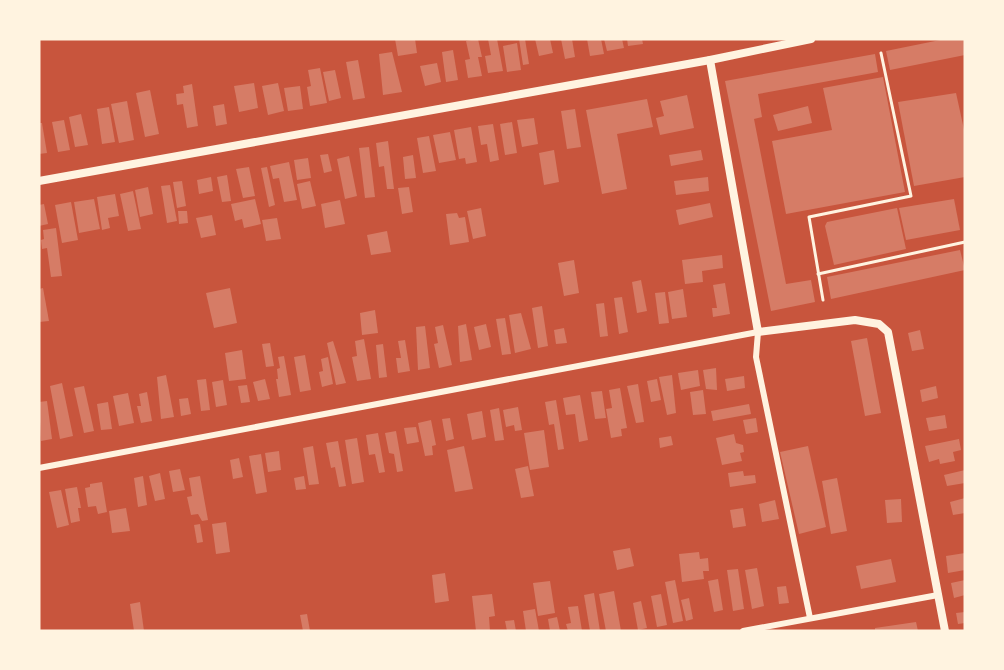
<svg xmlns="http://www.w3.org/2000/svg" width="1004" height="670" font-family="Georgia,serif">
	<style>
		.building { fill: #d67c66 }
		.lines { fill: none; stroke-linecap: round; stroke-linejoin: round }
		.service { stroke: #fff3e0; stroke-width: 3 }
		.minor { stroke: #fff3e0; stroke-width: 6 }
		.tertiary { stroke: #fff3e0; stroke-width: 8 }
		.secondary { stroke: #fff3e0; stroke-width: 8 }
	</style>
	<rect width="100%" height="100%" fill="#c8553d"/>
	<g class="building">
		<polygon points="395,39 415,39 417,53 398,56"/>
		<polygon points="476,39 478,39 482,57 478,57 482,76 468,78 465,60 470,59 466,41"/>
		<polygon points="488,39 497,39 503,71 488,73 485,56 491,55"/>
		<polygon points="519,39 525,39 529,64 523,65"/>
		<polygon points="535,39 550,39 553,53 539,56"/>
		<polygon points="561,39 572,39 575,57 565,59"/>
		<polygon points="587,39 601,39 604,54 590,56"/>
		<polygon points="604,39 622,39 624,48 607,51"/>
		<polygon points="627,39 642,39 643,44 628,46"/>
		<polygon points="945,39 965,39 965,55 890,70 886,51"/>
		<polygon points="517,43 521,70 507,72 503,46"/>
		<polygon points="453,50 458,80 446,82 442,52"/>
		<polygon points="392,52 402,92 383,95 379,54"/>
		<polygon points="875,54 878,72 758,94 762,117 754,119 786,284 811,280 815,302 771,311 725,81"/>
		<polygon points="358,60 365,98 353,100 346,62"/>
		<polygon points="437,63 441,82 425,86 420,66"/>
		<polygon points="320,68 327,103 310,106 307,87 311,86 308,70"/>
		<polygon points="335,70 341,98 329,101 323,72"/>
		<polygon points="883,77 905,192 786,214 772,141 832,130 823,88"/>
		<polygon points="254,83 258,108 239,112 234,86"/>
		<polygon points="278,83 284,111 268,115 262,86"/>
		<polygon points="192,84 198,126 187,128 183,104 177,105 176,94 184,93 183,86"/>
		<polygon points="300,86 303,109 288,111 284,88"/>
		<polygon points="150,90 159,134 145,137 136,93"/>
		<polygon points="956,93 965,134 965,177 914,186 898,102"/>
		<polygon points="687,95 694,128 660,135 656,118 664,116 660,101"/>
		<polygon points="647,99 653,127 617,134 627,189 602,194 586,110"/>
		<polygon points="127,101 134,140 119,143 111,104"/>
		<polygon points="224,104 227,124 216,126 213,106"/>
		<polygon points="808,106 812,123 778,131 773,115"/>
		<polygon points="109,107 115,142 102,144 97,109"/>
		<polygon points="575,109 581,147 567,149 561,111"/>
		<polygon points="81,114 88,145 75,147 69,117"/>
		<polygon points="534,118 538,144 522,147 517,120"/>
		<polygon points="64,120 70,150 58,152 52,122"/>
		<polygon points="512,122 517,153 505,155 500,124"/>
		<polygon points="39,123 42,123 47,153 39,154"/>
		<polygon points="493,124 499,160 490,162 487,144 481,145 478,126"/>
		<polygon points="471,127 477,162 466,164 465,158 459,159 454,130"/>
		<polygon points="450,132 456,160 439,163 433,135"/>
		<polygon points="429,136 436,171 423,173 417,138"/>
		<polygon points="388,141 394,189 387,189 384,166 379,167 376,143"/>
		<polygon points="369,147 375,197 365,198 359,148"/>
		<polygon points="554,150 559,182 544,185 539,153"/>
		<polygon points="701,150 703,160 671,166 669,155"/>
		<polygon points="328,154 332,171 324,173 320,155"/>
		<polygon points="413,155 416,178 405,179 403,157"/>
		<polygon points="349,156 357,196 345,199 337,159"/>
		<polygon points="308,158 311,178 297,180 294,160"/>
		<polygon points="289,162 297,200 284,202 279,178 273,179 270,166"/>
		<polygon points="249,167 255,196 243,198 236,169"/>
		<polygon points="267,167 275,205 269,207 261,168"/>
		<polygon points="227,175 231,201 222,202 217,177"/>
		<polygon points="211,177 213,191 199,194 197,180"/>
		<polygon points="708,177 709,191 676,195 674,181"/>
		<polygon points="182,181 186,206 177,208 173,182"/>
		<polygon points="310,181 316,206 302,209 297,184"/>
		<polygon points="170,185 177,221 167,223 161,186"/>
		<polygon points="148,187 153,214 140,217 135,190"/>
		<polygon points="409,187 413,212 402,214 398,188"/>
		<polygon points="133,191 141,229 128,231 120,194"/>
		<polygon points="115,194 119,216 108,218 110,228 102,230 97,197"/>
		<polygon points="94,199 100,229 79,233 74,202"/>
		<polygon points="255,199 261,224 244,228 242,219 235,221 231,204"/>
		<polygon points="954,199 960,230 906,240 899,208"/>
		<polygon points="340,200 345,224 325,228 321,204"/>
		<polygon points="71,202 78,240 62,243 55,205"/>
		<polygon points="710,203 713,217 679,225 676,210"/>
		<polygon points="44,204 48,224 39,226 39,205"/>
		<polygon points="481,208 486,236 473,239 467,211"/>
		<polygon points="897,208 906,249 834,265 825,226 827,222"/>
		<polygon points="178,211 187,211 188,223 179,224"/>
		<polygon points="457,213 459,218 465,217 469,242 450,245 446,214"/>
		<polygon points="212,215 216,235 201,238 196,218"/>
		<polygon points="277,218 281,239 266,241 262,220"/>
		<polygon points="56,228 62,276 51,277 47,248 42,249 41,240 44,239 43,230"/>
		<polygon points="387,231 391,252 371,255 367,235"/>
		<polygon points="960,250 965,270 831,299 827,277"/>
		<polygon points="722,255 723,268 702,271 703,282 685,284 682,260"/>
		<polygon points="574,260 579,293 564,296 558,263"/>
		<polygon points="641,280 647,311 637,313 632,282"/>
		<polygon points="725,283 730,314 713,317 712,308 717,308 713,285"/>
		<polygon points="43,288 49,321 39,322 39,289"/>
		<polygon points="230,288 237,323 214,328 206,293"/>
		<polygon points="683,289 687,317 672,319 668,292"/>
		<polygon points="665,292 669,323 659,324 655,293"/>
		<polygon points="622,297 628,332 619,334 614,298"/>
		<polygon points="604,303 608,336 600,337 596,304"/>
		<polygon points="542,306 548,346 538,348 532,308"/>
		<polygon points="375,310 378,333 362,335 360,313"/>
		<polygon points="521,313 531,349 515,353 509,315"/>
		<polygon points="505,318 511,354 502,355 496,319"/>
		<polygon points="466,324 472,360 460,362 458,326"/>
		<polygon points="486,324 491,347 479,350 474,327"/>
		<polygon points="443,325 452,365 439,368 434,344 438,343 435,327"/>
		<polygon points="425,326 430,368 418,370 416,327"/>
		<polygon points="564,328 567,343 556,344 554,330"/>
		<polygon points="920,330 924,349 912,351 908,333"/>
		<polygon points="867,338 881,413 865,416 851,341"/>
		<polygon points="364,339 371,379 357,381 352,357 357,356 355,341"/>
		<polygon points="405,340 410,371 398,373 396,358 401,358 398,341"/>
		<polygon points="333,341 346,383 336,385 327,343"/>
		<polygon points="270,343 274,366 266,367 262,344"/>
		<polygon points="383,344 387,377 379,378 376,345"/>
		<polygon points="242,350 246,379 229,381 225,353"/>
		<polygon points="305,355 311,390 300,392 294,357"/>
		<polygon points="284,356 291,395 279,397 276,379 278,379 277,369 280,368 278,357"/>
		<polygon points="328,357 333,384 322,387 319,372 323,371 321,359"/>
		<polygon points="716,368 717,390 706,389 703,370"/>
		<polygon points="698,370 700,386 681,390 678,373"/>
		<polygon points="166,375 174,417 161,419 157,377"/>
		<polygon points="672,375 676,413 667,415 659,377"/>
		<polygon points="744,376 745,388 727,391 725,379"/>
		<polygon points="206,379 210,410 201,411 197,380"/>
		<polygon points="265,379 270,399 258,401 253,382"/>
		<polygon points="657,379 661,400 651,402 647,381"/>
		<polygon points="223,380 227,405 216,407 212,382"/>
		<polygon points="62,383 73,436 60,439 50,386"/>
		<polygon points="638,384 644,422 636,423 627,386"/>
		<polygon points="247,385 250,402 241,403 238,386"/>
		<polygon points="84,386 94,431 84,433 74,388"/>
		<polygon points="936,386 938,398 922,402 920,390"/>
		<polygon points="620,388 627,428 621,429 622,436 611,438 606,409 612,408 609,390"/>
		<polygon points="703,390 706,414 693,415 690,392"/>
		<polygon points="602,391 606,418 595,419 591,392"/>
		<polygon points="147,392 152,421 141,423 137,406 141,406 139,394"/>
		<polygon points="128,393 134,423 119,426 113,396"/>
		<polygon points="580,395 588,440 579,442 575,414 566,415 563,398"/>
		<polygon points="188,398 191,414 181,416 179,399"/>
		<polygon points="556,400 564,449 558,450 554,424 549,425 545,402"/>
		<polygon points="47,401 52,439 41,441 39,402"/>
		<polygon points="108,402 112,429 101,430 97,404"/>
		<polygon points="749,404 751,414 713,421 711,411"/>
		<polygon points="518,407 522,430 515,431 514,425 506,427 503,410"/>
		<polygon points="499,408 504,440 495,441 490,410"/>
		<polygon points="482,411 486,437 472,440 467,414"/>
		<polygon points="945,415 947,428 929,431 926,418"/>
		<polygon points="450,418 454,439 446,441 442,419"/>
		<polygon points="756,418 758,432 746,434 743,420"/>
		<polygon points="431,420 436,445 432,446 433,455 425,456 418,423"/>
		<polygon points="416,427 419,442 407,444 404,428"/>
		<polygon points="544,430 549,467 530,470 524,433"/>
		<polygon points="396,431 403,471 397,472 394,454 389,453 385,433"/>
		<polygon points="378,433 385,472 379,473 375,454 369,455 366,435"/>
		<polygon points="734,434 736,443 743,445 744,452 740,453 742,461 722,465 716,438"/>
		<polygon points="671,436 673,445 660,448 659,438"/>
		<polygon points="357,438 364,482 352,484 345,440"/>
		<polygon points="959,439 961,450 953,452 955,461 940,464 939,459 929,462 925,446"/>
		<polygon points="338,441 346,486 339,487 335,467 331,468 326,443"/>
		<polygon points="313,446 319,484 309,485 303,448"/>
		<polygon points="464,446 473,489 455,492 447,450"/>
		<polygon points="808,446 826,527 799,534 780,452"/>
		<polygon points="279,451 281,470 268,472 265,453"/>
		<polygon points="261,454 267,492 256,494 249,456"/>
		<polygon points="239,458 243,477 233,479 230,460"/>
		<polygon points="528,466 534,496 521,498 515,469"/>
		<polygon points="180,469 185,490 173,492 169,471"/>
		<polygon points="965,470 965,483 947,486 944,475"/>
		<polygon points="743,471 744,476 755,475 756,483 730,487 728,473"/>
		<polygon points="160,473 165,499 155,501 149,476"/>
		<polygon points="143,476 147,505 138,507 134,478"/>
		<polygon points="200,476 208,520 202,521 198,514 191,515 187,497 192,496 189,478"/>
		<polygon points="304,476 306,489 296,490 294,478"/>
		<polygon points="837,478 847,531 831,534 822,481"/>
		<polygon points="102,482 107,512 98,514 96,506 88,507 85,488 90,487 90,484"/>
		<polygon points="77,487 81,508 78,508 80,521 71,523 65,489"/>
		<polygon points="61,490 69,525 57,528 49,492"/>
		<polygon points="965,498 965,513 953,515 950,502"/>
		<polygon points="901,499 902,522 887,523 885,500"/>
		<polygon points="775,500 779,519 762,522 759,504"/>
		<polygon points="126,508 130,531 112,533 109,511"/>
		<polygon points="743,508 746,526 733,528 730,510"/>
		<polygon points="226,522 230,552 216,554 212,524"/>
		<polygon points="200,524 203,542 197,543 194,525"/>
		<polygon points="630,548 634,566 617,570 613,551"/>
		<polygon points="699,552 700,559 708,558 709,571 703,571 704,579 682,582 679,554"/>
		<polygon points="965,553 965,570 948,573 946,556"/>
		<polygon points="891,559 896,582 861,589 856,566"/>
		<polygon points="757,568 764,606 752,609 745,570"/>
		<polygon points="738,569 744,609 733,611 727,570"/>
		<polygon points="445,573 449,601 435,603 432,575"/>
		<polygon points="718,579 723,610 714,612 708,581"/>
		<polygon points="675,580 683,621 673,623 665,582"/>
		<polygon points="965,580 965,595 954,598 951,583"/>
		<polygon points="550,581 555,613 538,616 533,583"/>
		<polygon points="786,586 789,603 779,604 777,587"/>
		<polygon points="614,591 621,631 606,631 599,594"/>
		<polygon points="594,593 600,631 590,631 584,595"/>
		<polygon points="492,594 495,616 489,617 490,631 476,631 472,596"/>
		<polygon points="661,594 667,625 657,627 651,596"/>
		<polygon points="689,598 693,619 686,621 681,600"/>
		<polygon points="641,601 647,628 638,630 633,603"/>
		<polygon points="140,602 144,631 134,631 130,604"/>
		<polygon points="578,606 582,631 568,631 566,624 571,623 568,607"/>
		<polygon points="535,609 539,631 526,631 523,611"/>
		<polygon points="965,612 965,623 958,624 956,613"/>
		<polygon points="307,614 310,631 303,631 300,615"/>
		<polygon points="557,617 560,631 550,631 548,619"/>
		<polygon points="514,620 516,631 507,631 505,621"/>
		<polygon points="916,622 918,631 875,631 875,628"/>
	</g>
	<g class="lines">
		<g class="service">
			<polyline points="818,274 965,242"/>
			<polyline points="823,300 809,217 911,196 881,53"/>
		</g>
		<g class="minor">
			<polyline points="39,468 758,332 756,357 810,618"/>
			<polyline points="743,631 938,595"/>
		</g>
		<polyline class="tertiary" points="710,60 758,332 855,320 879,324 888,332 945,631"/>
		<polyline class="secondary" points="39,181 710,60 811,39"/>
	</g>
	<rect width="1004" height="670" fill="none" stroke="#fff3e0" stroke-width="81"/>
</svg>
